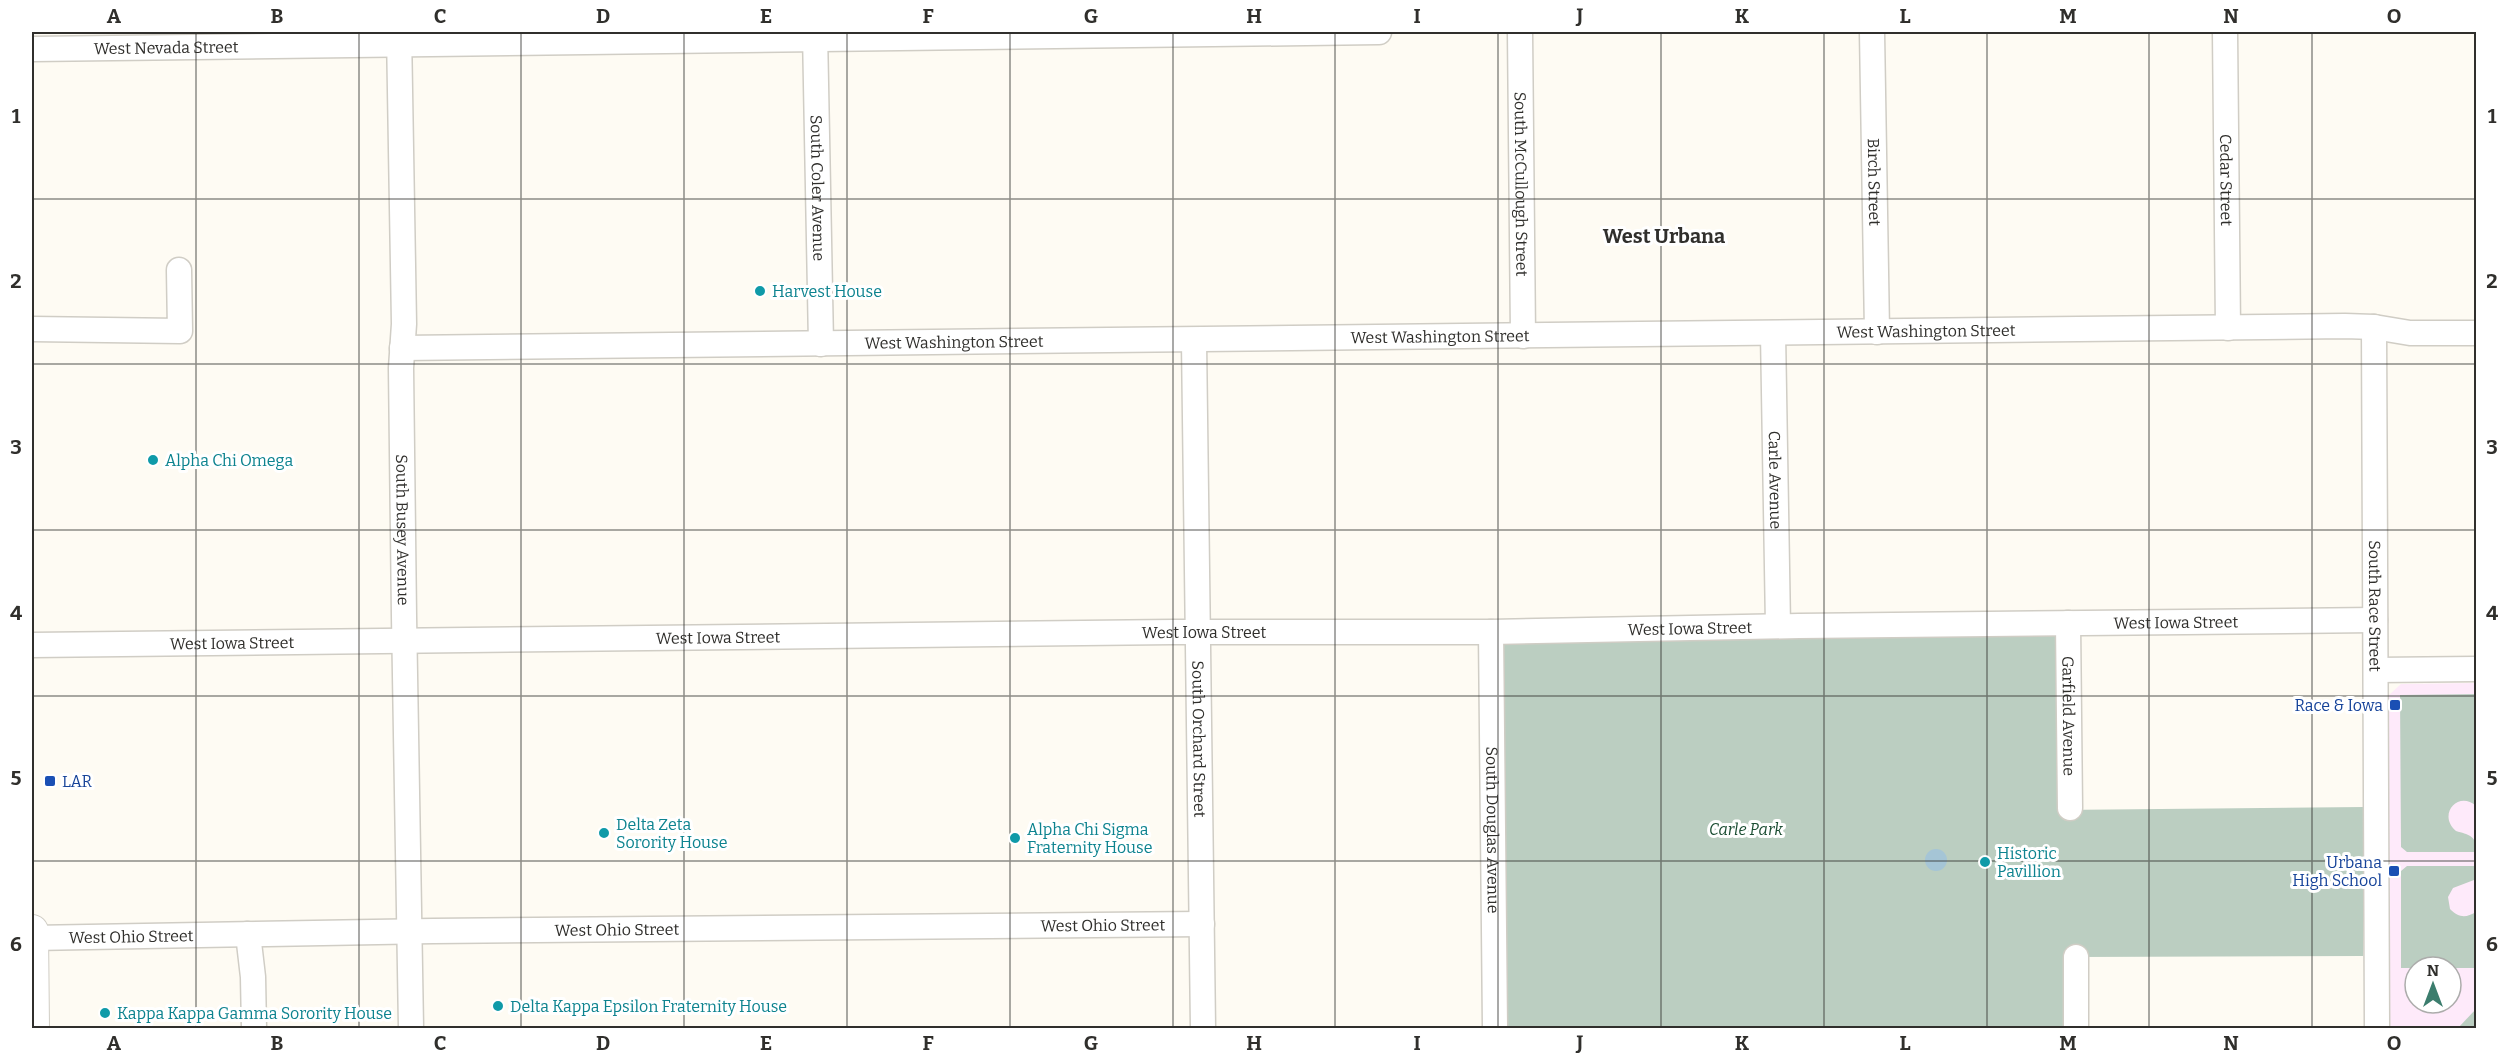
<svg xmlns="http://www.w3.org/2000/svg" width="2508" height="1060" font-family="Bitter,serif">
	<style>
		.education { fill: #feeafa; fill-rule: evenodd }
		.green { fill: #bbcec1 }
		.water { fill: #a5c5d6 }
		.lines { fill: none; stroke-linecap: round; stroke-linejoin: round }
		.minor-casing { stroke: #d0cdc5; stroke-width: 27 }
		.major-casing { stroke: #d0cdc5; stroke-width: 34 }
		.minor { stroke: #fff; stroke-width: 24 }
		.major { stroke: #fff; stroke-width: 32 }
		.grid { fill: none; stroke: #302f2c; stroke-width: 1.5; stroke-opacity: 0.55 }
		.culture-dot { fill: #0f9aa8; stroke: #fff; stroke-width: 2 }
		.transit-dot { fill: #1a4fb4; stroke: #fff; stroke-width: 2 }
		.labels { text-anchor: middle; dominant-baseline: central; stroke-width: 6; stroke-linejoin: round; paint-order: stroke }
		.street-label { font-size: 16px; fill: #302f2c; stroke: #fff }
		.culture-label { font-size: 16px; fill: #0d838f; stroke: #fff; text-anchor: start }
		.transit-label { font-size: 16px; fill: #164399; stroke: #fff; text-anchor: end }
		.park-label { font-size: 16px; font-style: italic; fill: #1a4d32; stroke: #fff }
		.quarter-label { font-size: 20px; font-weight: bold; fill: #302f2c; stroke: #fff }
		.neatline { fill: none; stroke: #302f2c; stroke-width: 2 }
		.grid-label { font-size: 20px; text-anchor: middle; font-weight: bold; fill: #302f2c }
	</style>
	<rect width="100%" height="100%" fill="#fefbf3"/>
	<path class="education" d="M 2476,683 L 2476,1028 L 2388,1028 L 2388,696 L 2401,684 ZM 2415,967 L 2451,967 L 2451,1003 L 2415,1003 Z"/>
	<g class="green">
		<polygon points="1491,632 2057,632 2058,810 2365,807 2363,956 2076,957 2077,1028 1496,1028"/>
		<path d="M 2476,694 L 2476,806 C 2458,790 2437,815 2456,831 C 2469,835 2477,835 2476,852 L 2407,852 L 2401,847 L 2400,695 Z"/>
		<path d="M 2407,866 L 2476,866 L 2474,880 L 2453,888 L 2448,897 L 2450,909 C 2459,918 2466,918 2476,912 L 2476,968 L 2401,968 L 2401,871 Z"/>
		<polygon points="2476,1009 2476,1028 2458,1028"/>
	</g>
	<circle class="water" cx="1936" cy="860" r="11"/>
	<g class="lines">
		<defs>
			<g id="minor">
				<path id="s1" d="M 399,32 L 404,324 L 401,368 L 404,616 L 411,1028"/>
				<path id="s2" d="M 815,32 L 821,344"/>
				<path id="s3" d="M 1520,32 L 1523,336"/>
				<path id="s4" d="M 1872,32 L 1877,332"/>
				<path id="s5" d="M 2225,32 L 2228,328"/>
				<path id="s6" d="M 32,49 L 1379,32"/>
				<path id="s7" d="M 2374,327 L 2377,1028"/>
				<polyline points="32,329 180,331 179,270"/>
				<path id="s8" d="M 1773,333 L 1778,626"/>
				<path id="s9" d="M 1194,341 L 1203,1028"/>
				<path id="s10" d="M 402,348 L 2345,326 L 2374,327 L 2410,333 L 2476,333"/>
				<path id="s11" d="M 2068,623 L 2070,808"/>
				<path id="s12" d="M 1491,632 L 1495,1028"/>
				<path id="s13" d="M 32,645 L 1173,632 L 1491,632 L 1799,626 L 2375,620"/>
				<polyline points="2376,670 2476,669"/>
				<polyline points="248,934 253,977 254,1028"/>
				<path id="s14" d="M 32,938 L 433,931 L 1202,924"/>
				<polyline points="2076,957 2076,1028"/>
			</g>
			<polyline id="major" points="32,931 33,1028"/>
		</defs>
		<use href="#minor" class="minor-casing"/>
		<use href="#major" class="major-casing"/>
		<use href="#minor" class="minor"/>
		<use href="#major" class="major"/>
	</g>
	<path class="grid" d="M 196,32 L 196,1028M 359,32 L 359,1028M 521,32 L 521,1028M 684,32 L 684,1028M 847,32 L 847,1028M 1010,32 L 1010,1028M 1173,32 L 1173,1028M 1335,32 L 1335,1028M 1498,32 L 1498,1028M 1661,32 L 1661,1028M 1824,32 L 1824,1028M 1987,32 L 1987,1028M 2149,32 L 2149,1028M 2312,32 L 2312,1028M 32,199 L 2476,199M 32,364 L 2476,364M 32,530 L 2476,530M 32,696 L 2476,696M 32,861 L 2476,861"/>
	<g class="culture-dot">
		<circle cx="760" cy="291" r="6"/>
		<circle cx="153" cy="460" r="6"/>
		<circle cx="604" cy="833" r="6"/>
		<circle cx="1015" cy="838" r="6"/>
		<circle cx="1985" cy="862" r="6"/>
		<circle cx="498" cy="1006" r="6"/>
		<circle cx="105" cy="1013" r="6"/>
	</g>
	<g class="transit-dot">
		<rect x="2389" y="699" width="12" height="12" rx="3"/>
		<rect x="44" y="775" width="12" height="12" rx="3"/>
		<rect x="2388" y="865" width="12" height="12" rx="3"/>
	</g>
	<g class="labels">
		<g class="street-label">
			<text stroke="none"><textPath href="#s6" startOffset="134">West Nevada Street</textPath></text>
			<text stroke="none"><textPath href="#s5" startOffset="148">Cedar Street</textPath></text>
			<text stroke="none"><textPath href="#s4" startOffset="150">Birch Street</textPath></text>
			<text stroke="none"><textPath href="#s3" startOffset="152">South McCullough Street</textPath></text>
			<text stroke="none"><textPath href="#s2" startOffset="156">South Coler Avenue</textPath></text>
			<text stroke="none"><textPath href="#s10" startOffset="1524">West Washington Street</textPath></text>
			<text stroke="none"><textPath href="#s10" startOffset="1038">West Washington Street</textPath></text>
			<text stroke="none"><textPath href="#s10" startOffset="552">West Washington Street</textPath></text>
			<text stroke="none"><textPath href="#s8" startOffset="147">Carle Avenue</textPath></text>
			<text stroke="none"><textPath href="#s1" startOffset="498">South Busey Avenue</textPath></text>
			<text stroke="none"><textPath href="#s7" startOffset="279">South Race Street</textPath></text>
			<text stroke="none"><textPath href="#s13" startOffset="2144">West Iowa Street</textPath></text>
			<text stroke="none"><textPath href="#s13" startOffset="1658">West Iowa Street</textPath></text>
			<text stroke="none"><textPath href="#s13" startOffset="1172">West Iowa Street</textPath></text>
			<text stroke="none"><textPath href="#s13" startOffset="686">West Iowa Street</textPath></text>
			<text stroke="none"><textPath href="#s13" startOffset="200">West Iowa Street</textPath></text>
			<text stroke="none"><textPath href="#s11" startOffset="93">Garfield Avenue</textPath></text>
			<text stroke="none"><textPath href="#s9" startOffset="398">South Orchard Street</textPath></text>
			<text stroke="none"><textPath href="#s12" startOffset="198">South Douglas Avenue</textPath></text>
			<text stroke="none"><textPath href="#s14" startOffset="1071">West Ohio Street</textPath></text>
			<text stroke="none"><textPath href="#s14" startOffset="585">West Ohio Street</textPath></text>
			<text stroke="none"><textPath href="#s14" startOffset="99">West Ohio Street</textPath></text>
		</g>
		<g class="culture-label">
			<text x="772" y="291">Harvest House</text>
			<text x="165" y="460">Alpha Chi Omega</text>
			<text x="616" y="824">Delta Zeta<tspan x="616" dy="18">Sorority House</tspan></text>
			<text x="1027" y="829">Alpha Chi Sigma<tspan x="1027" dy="18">Fraternity House</tspan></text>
			<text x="1997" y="853">Historic<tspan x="1997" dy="18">Pavillion</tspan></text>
			<text x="510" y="1006">Delta Kappa Epsilon Fraternity House</text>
			<text x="117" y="1013">Kappa Kappa Gamma Sorority House</text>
		</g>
		<g class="transit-label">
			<text x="2383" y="705">Race &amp; Iowa</text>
			<text x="62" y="781" text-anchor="start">LAR</text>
			<text x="2382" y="862">Urbana<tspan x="2382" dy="18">High School</tspan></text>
		</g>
		<g class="park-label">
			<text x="1746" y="829">Carle Park</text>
		</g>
		<g class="quarter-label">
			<text x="1664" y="236">West Urbana</text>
		</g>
	</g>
	<rect width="2508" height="1060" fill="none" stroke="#ffffff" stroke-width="66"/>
	<g transform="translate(2433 985)"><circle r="28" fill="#ffffff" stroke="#acacab" stroke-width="1.5"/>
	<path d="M0-4.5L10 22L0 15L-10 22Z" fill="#3b7d6d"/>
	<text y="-9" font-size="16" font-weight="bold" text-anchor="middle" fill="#302f2c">N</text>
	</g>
	<rect x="33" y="33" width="2442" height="994" class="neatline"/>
	<g class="grid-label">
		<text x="114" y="23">A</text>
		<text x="277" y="23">B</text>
		<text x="440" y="23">C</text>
		<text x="603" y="23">D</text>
		<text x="766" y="23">E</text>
		<text x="928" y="23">F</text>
		<text x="1091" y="23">G</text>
		<text x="1254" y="23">H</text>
		<text x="1417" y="23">I</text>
		<text x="1580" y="23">J</text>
		<text x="1742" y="23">K</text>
		<text x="1905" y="23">L</text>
		<text x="2068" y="23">M</text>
		<text x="2231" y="23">N</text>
		<text x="2394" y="23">O</text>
		<text x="16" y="123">1</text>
		<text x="2492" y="123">1</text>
		<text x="16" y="288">2</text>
		<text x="2492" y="288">2</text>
		<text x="16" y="454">3</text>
		<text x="2492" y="454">3</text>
		<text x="16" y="620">4</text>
		<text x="2492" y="620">4</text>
		<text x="16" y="785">5</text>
		<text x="2492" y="785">5</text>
		<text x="16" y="951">6</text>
		<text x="2492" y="951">6</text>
		<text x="114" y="1050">A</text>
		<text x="277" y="1050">B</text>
		<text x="440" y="1050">C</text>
		<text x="603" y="1050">D</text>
		<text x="766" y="1050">E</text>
		<text x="928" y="1050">F</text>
		<text x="1091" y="1050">G</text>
		<text x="1254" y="1050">H</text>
		<text x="1417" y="1050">I</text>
		<text x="1580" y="1050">J</text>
		<text x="1742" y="1050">K</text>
		<text x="1905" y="1050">L</text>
		<text x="2068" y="1050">M</text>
		<text x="2231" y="1050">N</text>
		<text x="2394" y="1050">O</text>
	</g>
</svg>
